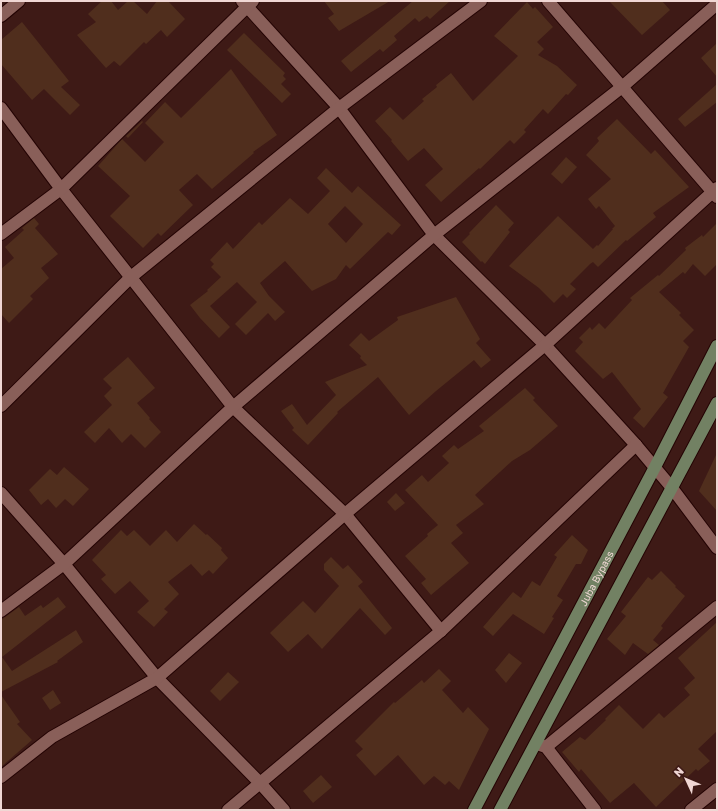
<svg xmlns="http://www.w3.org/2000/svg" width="718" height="811" font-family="'Golos Text',sans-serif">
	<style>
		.building { fill: #502e1d; fill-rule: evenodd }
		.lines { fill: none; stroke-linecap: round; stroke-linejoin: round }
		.street-casing { stroke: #230303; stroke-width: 14 }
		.primary-casing { stroke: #230303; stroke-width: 14 }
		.street { stroke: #895f59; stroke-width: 12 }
		.primary { stroke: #728163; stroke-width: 12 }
		.labels { text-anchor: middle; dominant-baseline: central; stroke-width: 3.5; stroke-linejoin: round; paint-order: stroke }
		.street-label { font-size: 10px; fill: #f0d7d4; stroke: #3e1a16 }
	</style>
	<rect width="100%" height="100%" fill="#3e1a16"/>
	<g class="building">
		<polygon points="102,1 111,1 118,10 128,1 133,1 147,14 157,1 168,1 185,19 167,37 161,30 146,44 144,42 120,66 114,61 106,68 77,35 96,22 88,14"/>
		<polygon points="324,1 390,1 339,31 328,18 334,14"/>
		<polygon points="413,1 450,1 430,19 427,16 419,22 415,18 394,36 397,40 383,52 380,49 351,72 341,61"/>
		<polygon points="609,1 662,1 670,10 642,35"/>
		<polygon points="527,2 533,9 535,7 553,27 537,42 544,49 538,55 557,66 577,85 568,95 566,94 548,114 543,109 524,130 526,132 514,144 510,140 480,169 479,168 441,202 425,185 443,169 424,148 408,161 391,141 392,140 375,121 390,107 403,120 424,101 422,99 437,87 436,85 451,73 473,101 518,56 494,36"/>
		<polygon points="22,22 69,81 61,87 80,105 70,115 44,89 32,100 1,64 1,40"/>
		<polygon points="244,33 285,73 283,76 286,79 281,84 291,94 282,103 227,50"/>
		<polygon points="717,43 717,77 701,58"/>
		<polygon points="231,69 277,135 253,152 254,153 212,189 197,174 179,190 193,205 161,236 158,233 143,248 110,216 130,196 98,166 122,139 145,162 164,142 145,123 165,102 181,118"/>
		<polygon points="717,84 717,102 685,127 678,119"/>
		<polygon points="617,119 651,154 655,150 689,187 653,213 656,217 627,241 626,240 598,267 593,262 590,264 570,284 576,289 567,298 563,294 554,303 539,288 509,266 558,216 593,249 597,245 598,246 613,229 612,229 615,226 599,206 596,209 588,199 611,179 586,155 599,141 597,138"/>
		<polygon points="142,121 143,122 128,138 126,136"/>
		<polygon points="566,157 577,167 562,184 551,174"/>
		<path d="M 326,168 L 352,193 L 358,186 L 401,225 L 392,235 L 388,232 L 350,269 L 346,265 L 336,279 L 312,291 L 285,261 L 260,283 L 269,296 L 285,312 L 275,321 L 268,313 L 246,335 L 235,324 L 257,302 L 237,282 L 210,306 L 230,327 L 219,338 L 200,318 L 190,305 L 208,291 L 207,290 L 221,277 L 211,267 L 214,264 L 210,260 L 227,242 L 233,249 L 259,222 L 262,225 L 290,198 L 308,214 L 330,191 L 317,178 ZM 345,206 L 363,224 L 346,243 L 328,224 Z"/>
		<polygon points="496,205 514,223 508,230 510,232 485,264 482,261 481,262 462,242 470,234 469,233"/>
		<polygon points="34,218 39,224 35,228 58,254 41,268 49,278 30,296 33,299 9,323 1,314 1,269 14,258 5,247 24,230 22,228"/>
		<polygon points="717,223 717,264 705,276 693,264 685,274 683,272 659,292 681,313 679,315 694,330 683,341 689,347 663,393 668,397 644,428 633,418 641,409 612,372 603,379 575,351 583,342 579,338 590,327 592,330 599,323 605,329 632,300 630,298 658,275 659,276 686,250 685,248 702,235 703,237"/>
		<polygon points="456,297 480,339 476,343 491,360 481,368 474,360 436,391 409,415 378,377 337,412 338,413 308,445 292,430 294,428 281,411 292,404 307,425 336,395 325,382 367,365 360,358 361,356 349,345 361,333 369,341 398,320 397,317"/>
		<polygon points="128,357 155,388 137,403 150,418 149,419 161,432 145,448 131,434 122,443 109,428 95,443 84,432 112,405 104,396 112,388 103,379"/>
		<polygon points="525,388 535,398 533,400 558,426 530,450 512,461 475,495 484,504 456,525 463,533 451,543 469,563 431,595 421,583 426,579 405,556 428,536 427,534 438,525 405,490 422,475 428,482 449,463 442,456 454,445 458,449 484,431 479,426"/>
		<polygon points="717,453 717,511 699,491"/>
		<polygon points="64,467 89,489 73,506 65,499 56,508 48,499 41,505 29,490 50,469 57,475"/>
		<polygon points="396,493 405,503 395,511 387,502"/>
		<polygon points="194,524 206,535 207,534 222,548 221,550 228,558 213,574 209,570 202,576 191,564 168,582 179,594 164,609 168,612 154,627 137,612 149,601 130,581 115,594 101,579 106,575 92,560 121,530 127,536 134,530 150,546 166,530 177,542"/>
		<polygon points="572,535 588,550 581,564 576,564 557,596 563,600 552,617 554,618 544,634 513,614 493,636 483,627 513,592 521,598 532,581 540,586 557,557 554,555"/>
		<polygon points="331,557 343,569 348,565 363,582 358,586 392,628 385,635 360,608 322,649 308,634 288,652 270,633 303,601 315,613 339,586 324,570 324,564"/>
		<polygon points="661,571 676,586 675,587 685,596 661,626 663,628 653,640 659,645 648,654 633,643 625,655 607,639 626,616 621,612 648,577 652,580"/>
		<polygon points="58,597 66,607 2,657 12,671 76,630 83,642 57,661 58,662 1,692 1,620 19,607 25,616 41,605 43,608"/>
		<polygon points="717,622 717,731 698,749 710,761 698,771 696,769 656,807 634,783 610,803 581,769 579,772 562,752 580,737 585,740 606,720 605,719 619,705 643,729 659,713 664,718 690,695 684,688 695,678 678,658"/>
		<polygon points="509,653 522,663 506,683 495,670"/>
		<polygon points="439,669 451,681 442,690 463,713 468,707 489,729 459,790 449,781 445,785 434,776 424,785 398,755 375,776 356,755 363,749 355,741 394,702 395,703 422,680 424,683"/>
		<polygon points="228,672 239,682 220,701 210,691"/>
		<polygon points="53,690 61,703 50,710 42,698"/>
		<polygon points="1,695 20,722 17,724 32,740 1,767"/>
		<polygon points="321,775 332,787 313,803 303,791"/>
	</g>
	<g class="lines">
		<defs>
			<g id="street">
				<polyline points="242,1 339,108 434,235 545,345 636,445 672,488 717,548"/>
				<polyline points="548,1 717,197"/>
				<polyline points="1,16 19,1"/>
				<polyline points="1,108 61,189 233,407 345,514 441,631"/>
				<polyline points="1,234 61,189 253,1"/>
				<polyline points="1,406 131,277 339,108 481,1"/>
				<polyline points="1,493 64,564 157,678 260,783 284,810"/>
				<polyline points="1,611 64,564 233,407 434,235 622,87 717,4"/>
				<polyline points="540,745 546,747 595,810"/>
				<polyline points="546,747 717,607"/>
				<polyline points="1,777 52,737 157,678 345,514 545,345 717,188"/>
				<polyline points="228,810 441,631 636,445"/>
				<polyline points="691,810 717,789"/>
			</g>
			<g id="primary">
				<path id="s1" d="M 474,810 L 655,467 L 717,346"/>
				<polyline points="500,810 717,403"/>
			</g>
		</defs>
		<use href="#street" class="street-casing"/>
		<use href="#primary" class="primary-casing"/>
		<use href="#street" class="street"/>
		<use href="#primary" class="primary"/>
	</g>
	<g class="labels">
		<g class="street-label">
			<text stroke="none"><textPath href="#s1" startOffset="262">Juba Bypass</textPath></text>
		</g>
	</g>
	<rect width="718" height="811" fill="none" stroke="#f0d7d4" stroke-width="4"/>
	<g transform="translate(686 779) rotate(314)" stroke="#3e1a16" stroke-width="3" paint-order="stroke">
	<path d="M0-3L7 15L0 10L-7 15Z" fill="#f0d7d4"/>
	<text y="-6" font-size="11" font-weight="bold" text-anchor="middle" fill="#f0d7d4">N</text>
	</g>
</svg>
